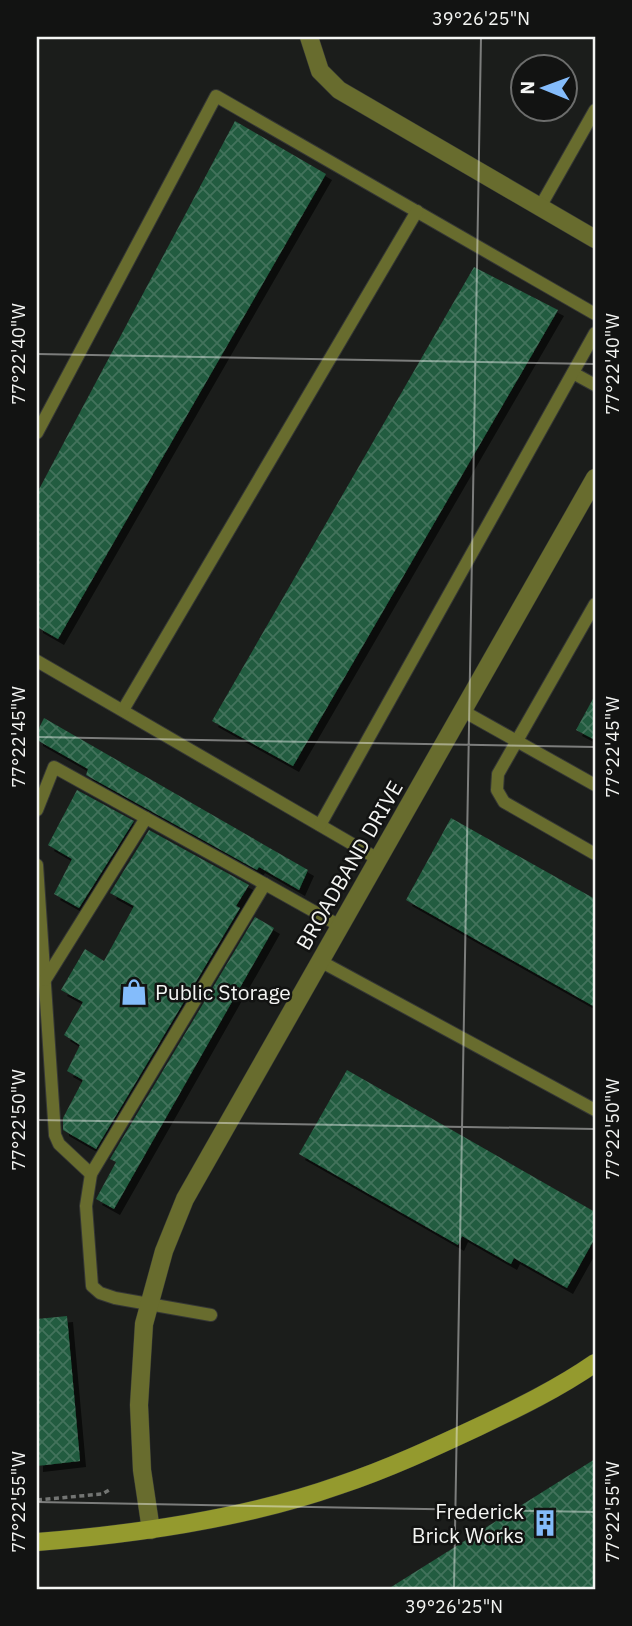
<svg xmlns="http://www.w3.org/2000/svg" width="632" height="1626" font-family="'IBM Plex Sans',sans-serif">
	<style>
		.building { fill: url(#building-cross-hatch); filter: url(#shadow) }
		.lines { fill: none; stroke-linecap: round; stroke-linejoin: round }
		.service-casing { stroke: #353735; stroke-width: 14 }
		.minor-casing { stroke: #353735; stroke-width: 19 }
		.secondary-casing { stroke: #353735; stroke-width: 19 }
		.path { stroke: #737573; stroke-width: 3.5; stroke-dasharray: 5 3.5; stroke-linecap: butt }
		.service { stroke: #686c2e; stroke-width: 12 }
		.minor { stroke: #686c2e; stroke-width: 18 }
		.secondary { stroke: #949a2e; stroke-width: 18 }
		.ticks { fill: none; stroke: #f4f5f3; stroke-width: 2; stroke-opacity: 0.45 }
		.labels { text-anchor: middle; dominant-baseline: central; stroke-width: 5; stroke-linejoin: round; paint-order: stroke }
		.street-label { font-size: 21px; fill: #f4f5f3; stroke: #121312 }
		.poi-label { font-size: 21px; fill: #f4f5f3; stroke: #121312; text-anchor: start }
		.neatline { fill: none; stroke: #f4f5f3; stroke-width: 2.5 }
		.ticks-label { font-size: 18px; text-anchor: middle; fill: #f4f5f3 }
	</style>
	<defs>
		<pattern id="building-cross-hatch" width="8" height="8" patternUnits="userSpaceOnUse" patternTransform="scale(1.75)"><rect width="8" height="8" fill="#225b3f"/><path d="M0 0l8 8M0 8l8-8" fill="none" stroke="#43735b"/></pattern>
		<filter id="shadow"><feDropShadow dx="6" dy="6" stdDeviation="0" flood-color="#0009"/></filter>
	</defs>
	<rect width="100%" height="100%" fill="#1b1d1b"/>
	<g class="building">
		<polygon points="235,121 326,174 58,639 37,627 37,493"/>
		<polygon points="474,267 558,310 293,766 212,721"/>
		<polygon points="595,695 595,740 576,730"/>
		<polygon points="44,718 308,870 299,890 259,867 257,870 86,775 88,769 37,740 37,732"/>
		<polygon points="77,790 134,821 79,908 54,894 72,859 48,845"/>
		<polygon points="451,818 595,899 595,1007 406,900"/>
		<polygon points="149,830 249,885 236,906 240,908 96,1149 63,1130 63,1118 83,1080 67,1071 80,1045 64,1035 83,1002 61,990 85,949 104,961 134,906 110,893"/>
		<polygon points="255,917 274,928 114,1209 96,1199 116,1162 110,1159"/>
		<polygon points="347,1070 595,1212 595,1238 567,1288 514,1258 511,1264 462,1236 458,1245 299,1154"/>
		<polygon points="67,1316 80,1461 37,1466 37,1319"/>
		<polygon points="595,1459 595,1589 388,1589"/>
	</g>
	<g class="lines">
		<defs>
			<g id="service">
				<polyline points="540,207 595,110"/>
				<polyline points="573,373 595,385"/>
				<polyline points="37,433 216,96 595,314"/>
				<polyline points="595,604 498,774 497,790 504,802 595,854"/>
				<polyline points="37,661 378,859"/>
				<polyline points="123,710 417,211"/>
				<polyline points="463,711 595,785"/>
				<polyline points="37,810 54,767 265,884"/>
				<polyline points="320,825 595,333"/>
				<polyline points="37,865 55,1135 59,1144 91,1174"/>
				<polyline points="320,961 595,1110"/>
				<polyline points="45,980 146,818"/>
				<polyline points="211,1315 115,1298 100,1293 92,1286 86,1206 91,1174 265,884 340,926"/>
			</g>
			<g id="minor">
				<polyline points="309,37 320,71 339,90 595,239"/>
				<polyline points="151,1530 142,1470 139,1405 144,1324 164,1251 185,1199 595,478"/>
			</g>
			<path id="secondary" d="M 37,1542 C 138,1534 244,1519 340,1485 C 388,1469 433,1448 478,1427 C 518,1408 559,1388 595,1363"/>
		</defs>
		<use href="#service" class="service-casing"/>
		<use href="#minor" class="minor-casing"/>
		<use href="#secondary" class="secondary-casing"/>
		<polyline class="path" points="37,1500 102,1494 111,1489"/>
		<use href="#service" class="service"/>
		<use href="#minor" class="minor"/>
		<use href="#secondary" class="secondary"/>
	</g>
	<path class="ticks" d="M 37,354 L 595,364M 37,737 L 595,747M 37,1120 L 595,1129M 37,1502 L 595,1512M 454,1589 L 481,37"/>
	<defs>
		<symbol id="shop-bare" viewBox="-9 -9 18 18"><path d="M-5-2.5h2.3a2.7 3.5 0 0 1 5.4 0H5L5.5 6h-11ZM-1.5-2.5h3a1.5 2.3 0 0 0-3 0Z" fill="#84bcfb" stroke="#121312" stroke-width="2.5" paint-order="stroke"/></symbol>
		<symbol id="building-bare" viewBox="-9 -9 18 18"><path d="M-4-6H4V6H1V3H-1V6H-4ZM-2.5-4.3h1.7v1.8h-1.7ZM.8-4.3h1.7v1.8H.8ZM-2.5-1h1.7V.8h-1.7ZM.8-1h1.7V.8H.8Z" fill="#84bcfb" stroke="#121312" stroke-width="2.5" paint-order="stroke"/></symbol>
	</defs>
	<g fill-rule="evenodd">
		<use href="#shop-bare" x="115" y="973" width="38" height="38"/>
		<use href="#building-bare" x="526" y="1504" width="38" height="38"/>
	</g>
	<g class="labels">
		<g class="street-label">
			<text transform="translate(349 865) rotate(-60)">BROADBAND DRIVE</text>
		</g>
		<g class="poi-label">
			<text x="155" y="992">Public Storage</text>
			<text x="524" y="1511" text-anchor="end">Frederick<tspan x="524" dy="24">Brick Works</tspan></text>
		</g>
	</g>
	<rect width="632" height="1626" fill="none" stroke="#121312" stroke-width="77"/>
	<g transform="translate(544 88) rotate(271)"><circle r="33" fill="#121312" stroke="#6c6d6c" stroke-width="2"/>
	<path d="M0-5L12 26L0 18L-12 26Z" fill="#84bcfb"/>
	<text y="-10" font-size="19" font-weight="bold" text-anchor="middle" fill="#f4f5f3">N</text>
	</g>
	<rect x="38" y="38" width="556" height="1550" class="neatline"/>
	<g class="ticks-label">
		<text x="481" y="25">39°26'25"N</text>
		<text transform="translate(19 354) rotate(-90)" y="6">77°22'40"W</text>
		<text transform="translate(613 364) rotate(-90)" y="6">77°22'40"W</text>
		<text transform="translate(19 737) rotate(-90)" y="6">77°22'45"W</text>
		<text transform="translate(613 747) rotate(-90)" y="6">77°22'45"W</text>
		<text transform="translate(19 1120) rotate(-90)" y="6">77°22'50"W</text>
		<text transform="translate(613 1129) rotate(-90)" y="6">77°22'50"W</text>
		<text transform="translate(19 1502) rotate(-90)" y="6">77°22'55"W</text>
		<text transform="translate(613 1512) rotate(-90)" y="6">77°22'55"W</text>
		<text x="454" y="1613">39°26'25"N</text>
	</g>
</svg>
